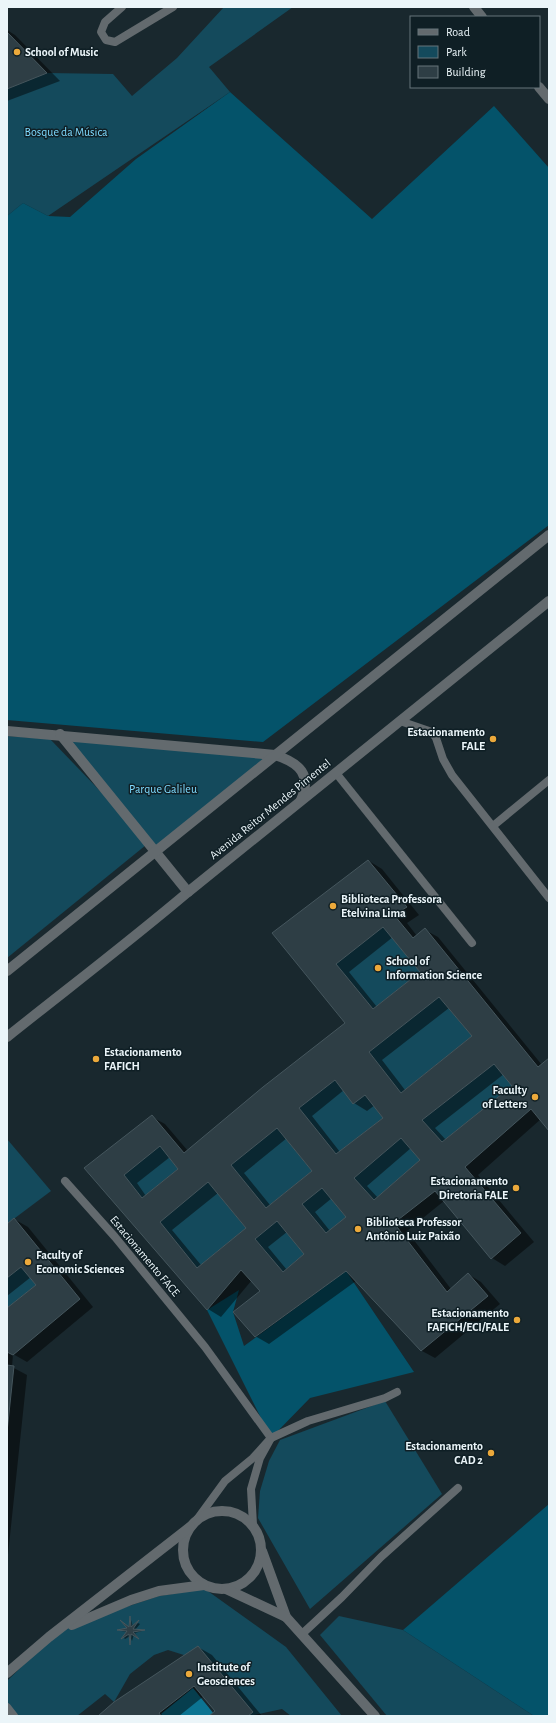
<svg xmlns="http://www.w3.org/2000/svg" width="556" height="1723" font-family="'Alegreya Sans',sans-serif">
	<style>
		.green { fill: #144a5c }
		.forest { fill: #04536a }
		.water { fill: #0c7492 }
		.shadow { fill: #0007; fill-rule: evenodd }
		.building { fill: #2e3e45; stroke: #45565d; fill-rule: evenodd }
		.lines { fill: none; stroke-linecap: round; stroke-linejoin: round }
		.service { stroke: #636a6e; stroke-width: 8 }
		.minor { stroke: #636a6e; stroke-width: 10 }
		.poi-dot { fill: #eca93b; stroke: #0f1f25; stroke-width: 1.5 }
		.labels { text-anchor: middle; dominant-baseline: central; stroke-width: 3; stroke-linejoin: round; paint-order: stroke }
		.poi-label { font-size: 12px; font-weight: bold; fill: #ebf5f9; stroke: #0f1f25; text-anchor: start }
		.park-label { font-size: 12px; fill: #7fdbff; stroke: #0f1f25 }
		.street-label { font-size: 12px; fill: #ebf5f9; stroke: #0f1f25 }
	</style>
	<rect width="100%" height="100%" fill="#19282e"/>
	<g class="green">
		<polygon points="224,7 293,7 209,67 230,92 48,216 23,203 7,216 7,89 47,73 113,74 132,96 177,58"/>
		<polygon points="60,734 275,755 155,852"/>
		<polygon points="7,736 50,739 102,793 146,845 7,958"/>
		<polygon points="383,927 420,972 373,1009 336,964"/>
		<polygon points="439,997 472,1036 401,1093 369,1052"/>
		<polygon points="494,1064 512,1086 442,1142 422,1120"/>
		<polygon points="335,1080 353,1103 365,1095 383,1118 336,1154 299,1108"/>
		<polygon points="277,1128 312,1171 266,1208 231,1165"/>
		<polygon points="401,1138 420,1160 374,1200 354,1178"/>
		<polygon points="7,1139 51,1191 7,1224"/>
		<polygon points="160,1146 178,1169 142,1198 124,1175"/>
		<polygon points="208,1182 246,1228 197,1268 160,1222"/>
		<polygon points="322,1188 346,1217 326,1233 302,1204"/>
		<polygon points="277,1221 304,1254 283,1272 255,1239"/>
		<polygon points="21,1267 36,1285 7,1308 7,1278"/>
		<polygon points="385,1401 442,1494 310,1609 258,1518 260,1491 269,1461 280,1440"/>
		<polygon points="205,1589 286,1647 342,1716 291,1716 282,1709 249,1716 237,1716 187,1656 168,1650 154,1655 130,1674 114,1702 105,1694 77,1716 7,1716 7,1681 60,1629 159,1596"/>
		<polygon points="339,1616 403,1630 534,1716 387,1716 320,1635"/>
	</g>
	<g class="forest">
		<polygon points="230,92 372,219 494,106 549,168 549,525 263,742 7,720 7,216 23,203 48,216 70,217 136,159"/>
		<polygon points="346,1271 414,1372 310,1398 271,1438 207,1310 239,1290 233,1312 244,1346"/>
		<polygon points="549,1504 549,1716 534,1716 403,1630"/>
	</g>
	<polygon class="water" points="193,1688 214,1714 212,1716 163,1716 161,1714"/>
	<g class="shadow">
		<polygon points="7,30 15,35 60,81 7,101"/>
		<path d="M 369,861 L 382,869 L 419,915 L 407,923 L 417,936 L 425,930 L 438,937 L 542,1065 L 549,1059 L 549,1130 L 541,1119 L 478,1175 L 534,1242 L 505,1266 L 492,1258 L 444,1201 L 407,1231 L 451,1289 L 468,1274 L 481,1282 L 500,1304 L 435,1358 L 422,1351 L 356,1281 L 269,1344 L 255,1336 L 261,1291 L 252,1280 L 221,1317 L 208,1309 L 86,1168 L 152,1117 L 165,1124 L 188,1151 L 346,1023 L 274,933 ZM 393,937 L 421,972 L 377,1007 L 349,972 ZM 449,1008 L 473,1036 L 405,1090 L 382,1060 ZM 504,1074 L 513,1087 L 446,1140 L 435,1128 ZM 344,1090 L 354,1103 L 367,1111 L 375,1105 L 385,1118 L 340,1152 L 312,1116 ZM 287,1138 L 313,1171 L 270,1205 L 244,1173 ZM 411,1148 L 422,1160 L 378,1198 L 367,1186 ZM 170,1157 L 180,1169 L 146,1196 L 137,1183 ZM 218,1193 L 247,1228 L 201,1265 L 172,1230 ZM 332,1198 L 347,1218 L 330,1231 L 315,1212 ZM 287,1232 L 306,1254 L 287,1270 L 268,1247 Z"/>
		<polygon points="14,1219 28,1227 93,1307 27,1362 13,1354 12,1367 27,1375 7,1564 7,1309 38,1285 31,1277 7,1296 7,1225"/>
		<polygon points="131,1620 133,1627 138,1623 140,1624 135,1630 142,1631 135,1633 137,1636 134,1634 132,1641 130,1636 125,1639 124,1638 128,1632 121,1631 128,1629"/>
		<polygon points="198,1647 212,1655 262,1716 210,1716 216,1711 204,1696 179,1716 100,1716"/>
	</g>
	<g class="building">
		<polygon points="7,32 47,73 7,89"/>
		<path d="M 368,860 L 407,907 L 394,915 L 413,938 L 425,928 L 538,1067 L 549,1058 L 549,1131 L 531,1109 L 465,1167 L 521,1233 L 491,1259 L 435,1191 L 394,1223 L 447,1292 L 468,1273 L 488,1296 L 421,1351 L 346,1271 L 255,1337 L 233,1312 L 260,1291 L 241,1270 L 207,1310 L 84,1168 L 152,1115 L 184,1153 L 263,1087 L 345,1023 L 272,933 ZM 383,927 L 420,972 L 373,1009 L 336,964 ZM 439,997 L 472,1036 L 401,1093 L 369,1052 ZM 494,1064 L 512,1086 L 442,1142 L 422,1120 ZM 335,1080 L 353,1104 L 365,1095 L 383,1118 L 336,1154 L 299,1108 ZM 277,1128 L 312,1171 L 266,1208 L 231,1165 ZM 401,1138 L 420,1160 L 374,1200 L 354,1178 ZM 160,1146 L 178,1169 L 142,1198 L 124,1175 ZM 208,1182 L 246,1228 L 197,1268 L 160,1222 ZM 322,1188 L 346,1217 L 326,1233 L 302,1204 ZM 277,1221 L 304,1254 L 283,1272 L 255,1239 Z"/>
		<polygon points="14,1218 80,1299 13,1355 7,1352 7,1308 36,1285 21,1267 7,1278 7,1224"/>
		<polygon points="7,1365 14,1366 7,1432"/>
		<polygon points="130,1616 131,1627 139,1620 133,1629 145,1630 133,1632 139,1639 131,1634 130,1645 129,1634 121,1639 127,1631 117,1630 127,1628 120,1620 129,1627"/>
		<polygon points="198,1646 253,1712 248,1716 209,1716 215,1711 194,1686 159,1713 161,1716 98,1716 114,1702"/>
	</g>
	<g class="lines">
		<g class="service">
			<polyline points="122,7 105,22 101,32 106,40 115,42 173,7"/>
			<polyline points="400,721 432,732 436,738 443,759 452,775 549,898"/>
			<polyline points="336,773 472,943"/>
			<polyline points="493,826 549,780"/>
			<polyline points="65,1181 115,1237 205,1347 271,1438 260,1458 251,1489 253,1525"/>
			<polyline points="198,1518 225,1481 253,1458 271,1438 308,1421 385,1398 397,1392"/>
			<polyline points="302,1634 342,1597 381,1557 458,1488"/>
			<polyline points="7,1707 14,1716"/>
		</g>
		<g class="minor">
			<polyline points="474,7 482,17"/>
			<polyline points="539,87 549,99"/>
			<path d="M 7,731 L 275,755 C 300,763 312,775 301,800"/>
			<polyline points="60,734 188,892"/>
			<polyline points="7,971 549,535"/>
			<path d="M 7,1037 C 67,989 129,942 188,892 L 549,601"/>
			<circle cx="222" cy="1550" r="39"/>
			<polyline points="262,1551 286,1617 375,1716"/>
			<polyline points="226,1589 286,1617"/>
			<polyline points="72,1625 131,1600 159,1591 204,1585"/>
			<polyline points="7,1673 49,1637 190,1527"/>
		</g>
	</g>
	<g class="poi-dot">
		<circle cx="17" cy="52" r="4"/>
		<circle cx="493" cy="739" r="4"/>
		<circle cx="333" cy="906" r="4"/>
		<circle cx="378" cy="968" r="4"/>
		<circle cx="96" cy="1059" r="4"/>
		<circle cx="535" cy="1097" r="4"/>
		<circle cx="516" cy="1188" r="4"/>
		<circle cx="358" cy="1229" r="4"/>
		<circle cx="28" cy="1262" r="4"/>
		<circle cx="517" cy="1320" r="4"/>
		<circle cx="491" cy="1453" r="4"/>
		<circle cx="189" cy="1674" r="4"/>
	</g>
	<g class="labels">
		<g class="poi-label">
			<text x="25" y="52">School of Music</text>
			<text x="485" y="732" text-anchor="end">Estacionamento<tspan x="485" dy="14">FALE</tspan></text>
			<text x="341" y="899">Biblioteca Professora<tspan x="341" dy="14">Etelvina Lima</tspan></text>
			<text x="386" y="961">School of<tspan x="386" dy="14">Information Science</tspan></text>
			<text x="104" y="1052">Estacionamento<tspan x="104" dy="14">FAFICH</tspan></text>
			<text x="527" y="1090" text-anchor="end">Faculty<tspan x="527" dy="14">of Letters</tspan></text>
			<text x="508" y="1181" text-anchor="end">Estacionamento<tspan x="508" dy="14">Diretoria FALE</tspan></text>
			<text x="366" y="1222">Biblioteca Professor<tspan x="366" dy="14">Antônio Luiz Paixão</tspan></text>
			<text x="36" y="1255">Faculty of<tspan x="36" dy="14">Economic Sciences</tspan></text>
			<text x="509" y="1313" text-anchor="end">Estacionamento<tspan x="509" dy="14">FAFICH/ECI/FALE</tspan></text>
			<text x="483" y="1446" text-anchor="end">Estacionamento<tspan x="483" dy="14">CAD 2</tspan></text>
			<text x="197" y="1667">Institute of<tspan x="197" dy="14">Geosciences</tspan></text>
		</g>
		<g class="park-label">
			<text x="66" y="132">Bosque da Música</text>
			<text x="163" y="789">Parque Galileu</text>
		</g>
		<g class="street-label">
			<text transform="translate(270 809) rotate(-39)">Avenida Reitor Mendes Pimentel</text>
			<text transform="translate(145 1256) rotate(50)">Estacionamento FACE</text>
		</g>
	</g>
	<rect width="556" height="1723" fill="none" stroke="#ebf5f9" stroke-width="16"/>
	<rect x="410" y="16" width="130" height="72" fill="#0f1f25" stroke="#67757a"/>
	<rect x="418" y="29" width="20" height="6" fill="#636a6e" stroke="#67757a"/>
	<text x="446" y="36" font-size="12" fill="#ebf5f9">Road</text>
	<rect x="418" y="46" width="20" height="12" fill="#144a5c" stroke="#67757a"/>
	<text x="446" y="56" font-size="12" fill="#ebf5f9">Park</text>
	<rect x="418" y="66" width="20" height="12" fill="#2e3e45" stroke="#67757a"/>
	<text x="446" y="76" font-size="12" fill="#ebf5f9">Building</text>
</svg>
